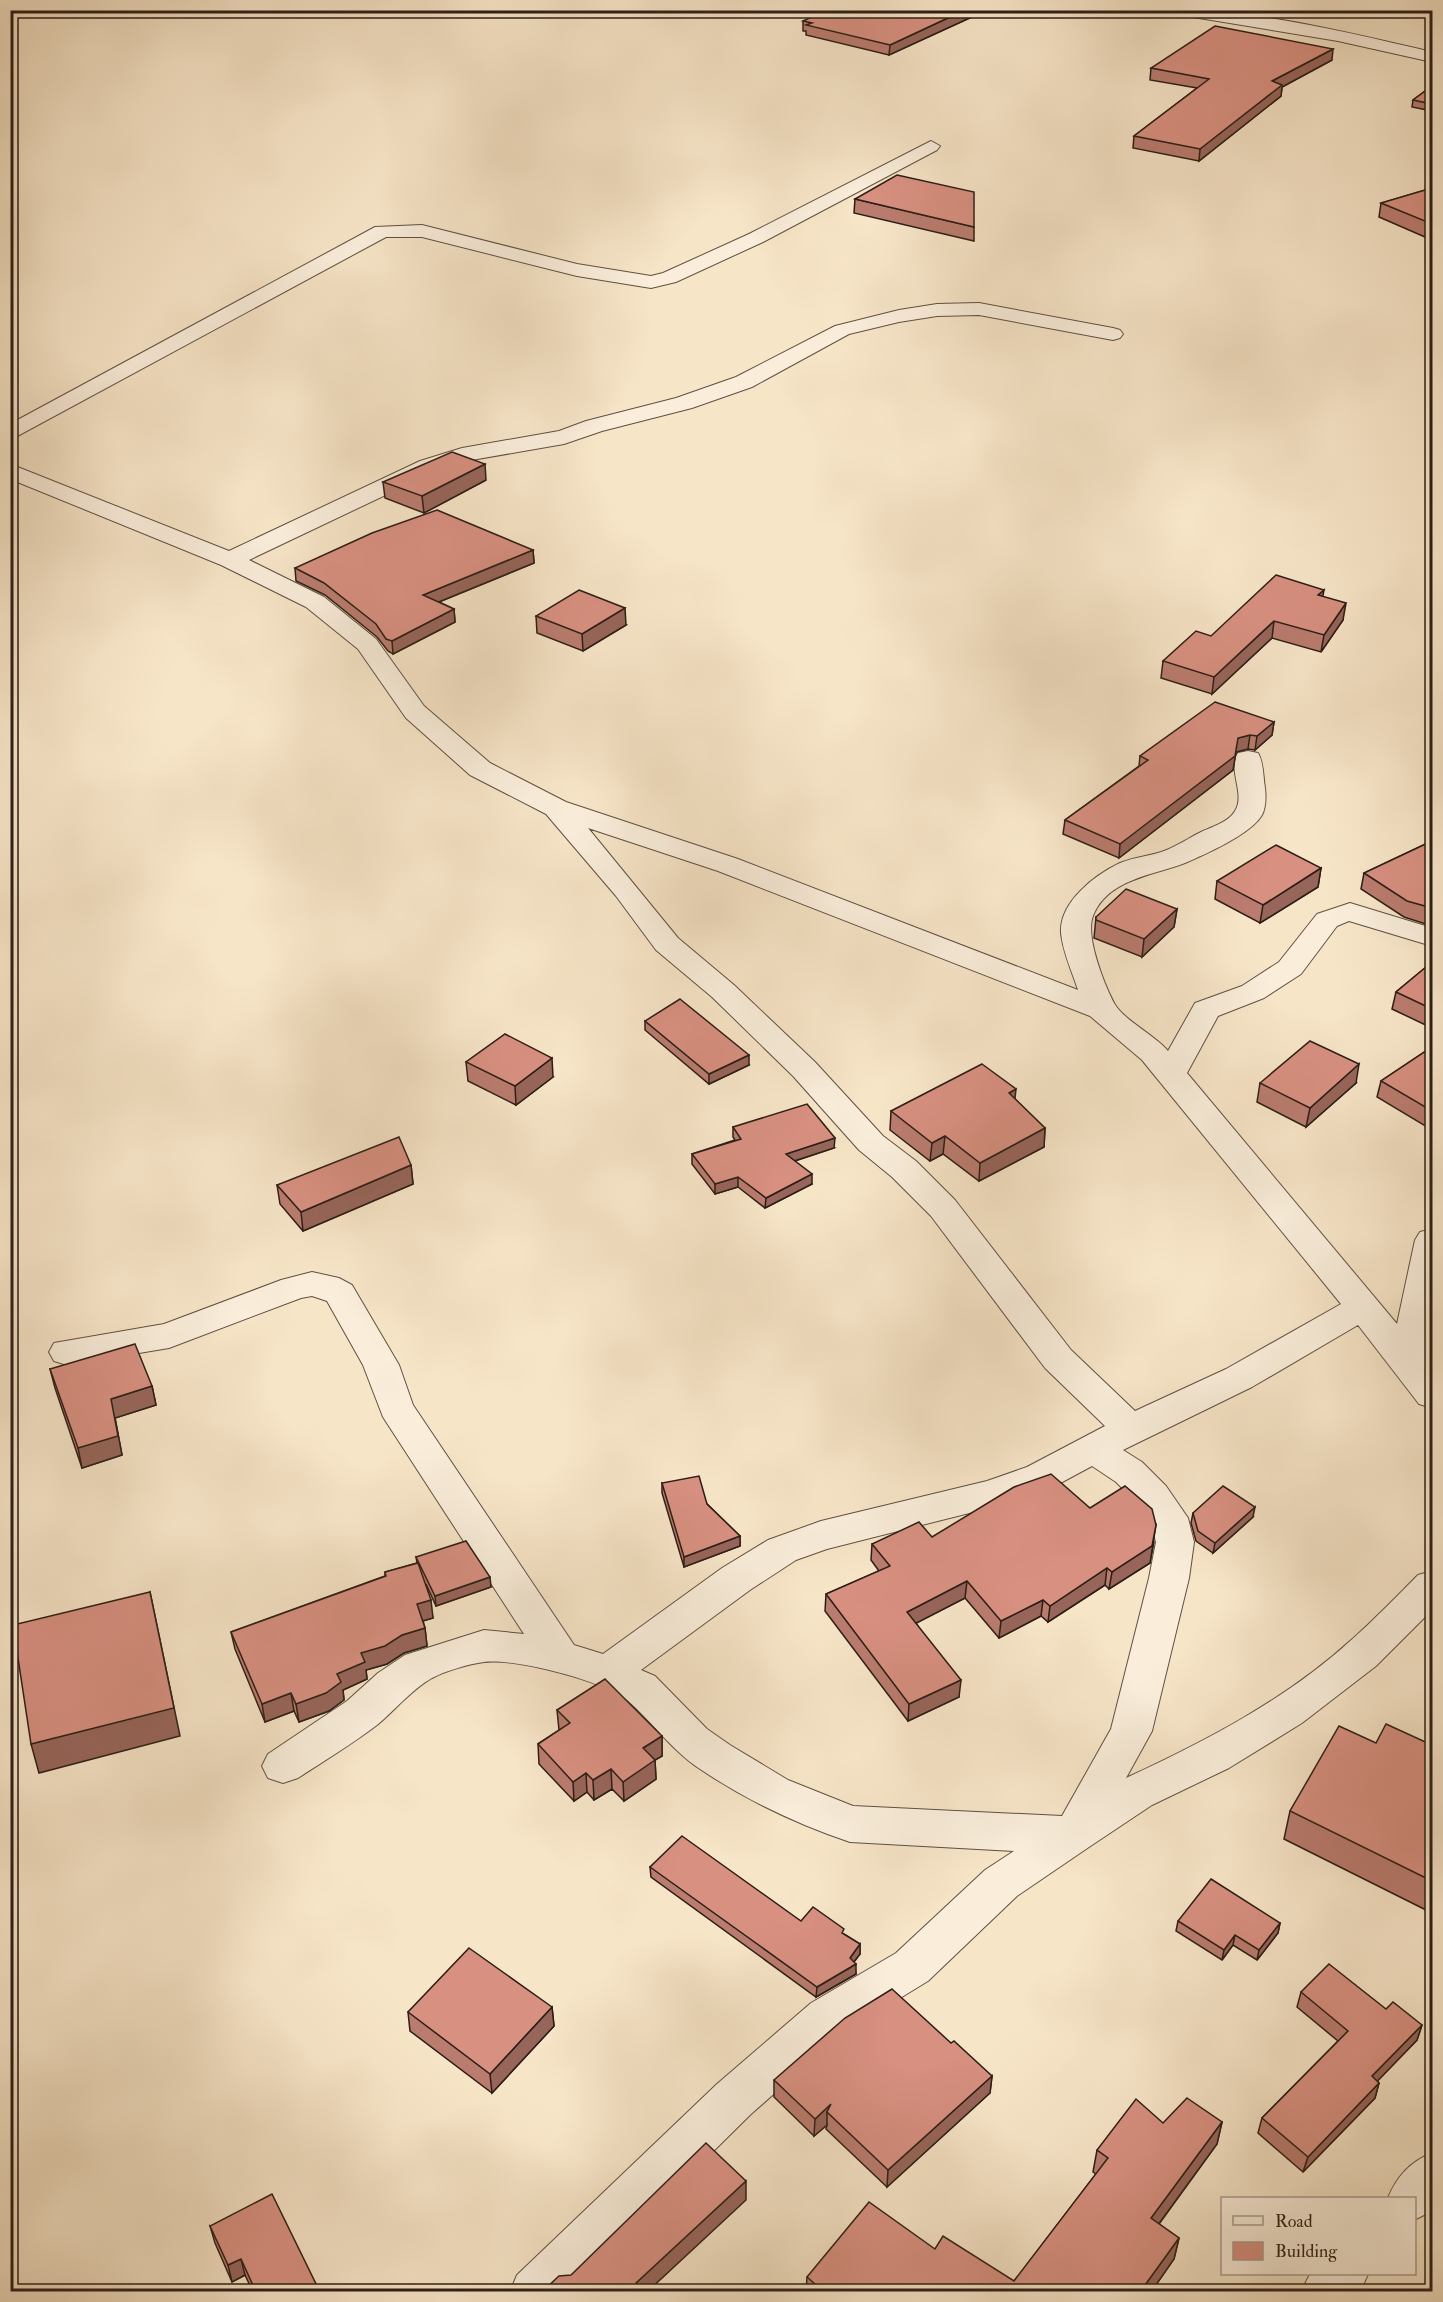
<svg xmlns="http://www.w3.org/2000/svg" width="1443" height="2302" font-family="'IM FELL Double Pica',serif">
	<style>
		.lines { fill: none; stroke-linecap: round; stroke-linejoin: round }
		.minor-casing { stroke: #5f5042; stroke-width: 2 }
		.minor { fill: #faeedb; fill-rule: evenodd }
		.wall { fill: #ba7c6f; stroke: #2c1e16; stroke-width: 1.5 }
		.shaded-wall { fill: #97655a; stroke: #2c1e16; stroke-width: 1.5 }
		.building { fill: #d89081; stroke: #2c1e16; stroke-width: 1.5 }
	</style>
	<rect width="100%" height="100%" fill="#f7e5c8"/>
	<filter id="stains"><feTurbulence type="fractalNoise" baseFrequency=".00333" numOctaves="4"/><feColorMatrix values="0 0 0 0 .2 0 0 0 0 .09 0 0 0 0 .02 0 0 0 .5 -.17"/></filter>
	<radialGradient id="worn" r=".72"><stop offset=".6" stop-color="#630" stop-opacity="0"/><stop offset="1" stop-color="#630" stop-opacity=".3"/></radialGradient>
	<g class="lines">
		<defs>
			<g id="minor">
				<path d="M 1173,10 C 1260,10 1348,33 1432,52 L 1432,62 L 1338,41 L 1181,15 Z"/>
				<polygon points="931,141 940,146 937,150 763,242 676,282 651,288 577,276 422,237 386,237 10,440 10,424 375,227 422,225 577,264 651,276 663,273 749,234"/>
				<path d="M 979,303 L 1113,328 L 1120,330 L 1123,334 L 1120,338 L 1113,340 L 979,315 L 937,316 L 899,322 L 849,334 L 752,387 L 692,408 L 602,431 L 564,444 L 466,461 L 436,471 L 249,560 L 324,597 L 376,639 L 424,706 L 490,763 L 566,802 L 738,859 L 1078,990 C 1072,971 1063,953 1061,933 C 1059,902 1095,875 1120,863 C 1134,857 1150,856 1164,851 C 1177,846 1189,838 1201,832 C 1211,827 1229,822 1235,811 C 1246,794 1227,769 1238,753 L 1248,751 L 1258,753 C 1264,763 1263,777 1265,788 C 1266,797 1266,807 1262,815 C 1251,834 1206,854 1185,863 C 1154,875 1107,879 1093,916 C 1085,936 1104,984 1114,1003 C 1123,1020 1155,1035 1168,1051 L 1195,1003 L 1242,986 L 1279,962 L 1317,914 L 1350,903 L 1432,928 L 1432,946 L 1349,921 L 1337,926 L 1301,974 L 1264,998 L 1218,1016 L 1187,1073 L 1397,1324 L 1415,1240 L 1420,1232 L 1432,1229 L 1432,1324 L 1425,1360 L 1432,1369 L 1432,1408 L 1419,1404 L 1358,1325 L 1252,1387 L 1123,1450 L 1142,1462 L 1166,1486 L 1188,1518 L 1194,1542 L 1189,1578 L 1152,1731 L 1126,1778 C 1204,1742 1285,1700 1349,1642 C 1373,1621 1395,1598 1418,1575 L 1432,1571 L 1432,1610 L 1376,1666 L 1302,1723 L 1229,1768 L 1152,1805 L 1089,1847 L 1017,1896 L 928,1981 L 843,2033 L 751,2114 L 571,2292 L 510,2292 L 517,2275 L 717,2084 L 811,2003 L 896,1953 L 985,1870 L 1014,1851 L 850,1842 C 797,1824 746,1800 700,1769 C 671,1750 653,1722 627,1700 C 603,1681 516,1658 484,1662 C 469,1664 445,1671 432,1678 C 411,1690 395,1710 377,1725 C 352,1744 324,1761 298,1778 L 283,1783 L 268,1778 L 262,1766 L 268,1754 L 347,1701 L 378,1673 L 405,1655 L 484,1630 L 524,1634 L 383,1417 L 363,1365 L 327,1301 L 312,1296 L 301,1298 L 169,1348 L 67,1365 L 54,1361 L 49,1352 L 54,1343 L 164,1324 L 281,1280 L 312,1272 L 339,1278 L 352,1285 L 399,1365 L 413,1405 L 574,1645 L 603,1654 L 722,1568 L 768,1540 L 821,1521 L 987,1481 L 1027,1467 L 1105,1426 L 1045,1368 L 931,1216 L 892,1177 L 859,1150 L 793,1076 L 712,997 L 656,950 L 616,896 L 546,814 L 470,775 L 406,718 L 358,649 L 306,607 L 221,565 L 10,479 L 10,464 L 229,551 L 420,461 L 462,448 L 559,431 L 586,421 L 676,398 L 736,377 L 835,326 L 899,310 L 937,304 ZM 588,828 L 718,871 L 1090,1016 L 1142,1060 L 1341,1304 L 1226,1369 L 1135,1411 L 1071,1350 L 955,1200 L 916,1161 L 883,1136 L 815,1062 L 734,985 L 678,938 ZM 1092,1466 L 1116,1482 L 1140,1506 L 1151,1522 L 1156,1542 L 1149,1578 L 1111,1729 L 1062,1816 L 853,1806 L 788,1780 L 730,1745 L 707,1729 L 655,1676 L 641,1670 L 750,1590 L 796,1560 L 827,1549 L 1005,1504 L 1053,1487 Z"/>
				<path d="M 1432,2153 L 1432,2211 L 1414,2220 L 1414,2198 L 1388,2198 C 1397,2176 1410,2162 1432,2153 Z"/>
				<polygon points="1310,2274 1368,2274 1360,2292 1301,2292"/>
			</g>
		</defs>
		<use href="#minor" class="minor-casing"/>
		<use href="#minor" class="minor"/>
	</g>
	<g class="wall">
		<polygon points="835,10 987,10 889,55 806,35 806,31 803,31 803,21 834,15"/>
		<polygon points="1332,60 1282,87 1281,96 1199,161 1133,148 1134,136 1197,88 1150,80 1151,68"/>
		<polygon points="1432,86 1432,111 1412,107 1413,100"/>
		<polygon points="1432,188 1432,240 1379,217 1381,203"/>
		<polygon points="855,199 974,227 974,241 854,213"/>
		<polygon points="486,480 424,513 385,498 383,482"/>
		<polygon points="533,550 534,563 439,602 454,609 455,622 393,654 388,651 377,637 325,595 296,581 295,568"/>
		<polygon points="1323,597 1343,620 1321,652 1272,638 1212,694 1161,678 1163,661 1211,636"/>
		<polygon points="536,616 626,625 583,651 537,633"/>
		<polygon points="1274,722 1272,735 1255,750 1248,749 1236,752 1233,770 1119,858 1063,834 1065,820 1139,766 1140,756"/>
		<polygon points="1432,841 1432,926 1404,917 1361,889 1364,873"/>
		<polygon points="1321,868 1318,887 1260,923 1215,899 1217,881"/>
		<polygon points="1177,909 1174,927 1142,957 1094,938 1096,917"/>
		<polygon points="1432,962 1432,1028 1392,1009 1396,992"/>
		<polygon points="645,1021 749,1065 709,1084 645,1030"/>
		<polygon points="1432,1047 1432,1130 1377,1097 1381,1081"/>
		<polygon points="466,1062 553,1077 516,1105 468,1081"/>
		<polygon points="1260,1083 1356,1083 1306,1127 1257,1102"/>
		<polygon points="1015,1099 1045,1128 1044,1147 979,1181 943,1154 930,1161 890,1130 891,1111"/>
		<polygon points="733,1127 834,1148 795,1161 812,1184 765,1208 738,1187 715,1194 692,1164 692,1154 735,1140 733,1137"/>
		<polygon points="411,1165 413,1184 303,1231 280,1204 277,1185"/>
		<polygon points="50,1369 152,1386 156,1405 115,1418 122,1455 82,1468 55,1388"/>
		<polygon points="662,1483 707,1504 740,1536 740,1546 684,1567 662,1493"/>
		<polygon points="1090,1508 1154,1542 1150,1563 1109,1589 1105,1585 1048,1622 1041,1616 999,1638 965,1598 916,1623 959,1697 908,1721 825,1611 826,1594 879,1571 871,1560 872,1544 932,1537"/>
		<polygon points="1193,1513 1253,1517 1213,1553 1196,1541 1191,1523"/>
		<polygon points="416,1557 491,1587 436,1606 426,1584 433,1618 423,1621 425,1628 427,1646 404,1653 387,1664 366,1670 367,1679 343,1690 344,1700 329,1711 299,1722 294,1711 265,1722 235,1649 231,1632 385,1576 385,1572 417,1563"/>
		<polygon points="557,1710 662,1736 662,1756 655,1760 656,1779 624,1801 612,1789 594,1800 587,1792 574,1801 539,1764 538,1744 559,1730"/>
		<polygon points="1376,1743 1432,1745 1432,1933 1427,1930 1432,1913 1284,1839 1290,1811"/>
		<polygon points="650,1867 801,1921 844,1934 860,1944 860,1954 854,1962 856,1974 816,1997 651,1877"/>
		<polygon points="1178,1921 1280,1923 1278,1933 1257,1960 1233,1945 1222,1960 1176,1931"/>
		<polygon points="1301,1992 1386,2009 1422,2025 1417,2040 1377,2081 1379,2083 1375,2098 1303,2172 1258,2133 1262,2118 1338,2041 1297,2007"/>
		<polygon points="552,2007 554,2026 492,2093 410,2031 408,2012"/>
		<polygon points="951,2043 992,2076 990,2093 887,2187 826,2129 827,2125 814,2136 774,2097 774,2080"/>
		<polygon points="1222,2122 1217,2144 1159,2224 1179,2238 1174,2259 1151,2292 806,2292 807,2277 935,2249 1014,2281 1096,2174 1093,2172 1097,2150 1163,2123"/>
		<polygon points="210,2226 320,2292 253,2292 245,2275 232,2282 215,2243"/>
	</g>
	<g class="shaded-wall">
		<polygon points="965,10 987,10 889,55 890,45"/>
		<polygon points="1333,49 1332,60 1282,87 1281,96 1199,161 1200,149 1272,81"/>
		<polygon points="485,464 486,480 424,513 422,496"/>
		<polygon points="533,550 534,563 424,608 423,595"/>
		<polygon points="1324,590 1321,606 1318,595"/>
		<polygon points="1346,603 1343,620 1321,652 1324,635"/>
		<polygon points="625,608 626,625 583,651 582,634"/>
		<polygon points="454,609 455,622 393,654 392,641"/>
		<polygon points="1274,621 1272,638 1212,694 1214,677"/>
		<polygon points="1274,722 1272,735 1255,750 1257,736"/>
		<polygon points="1250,735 1248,749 1236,752 1233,770 1119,858 1120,844 1238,738"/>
		<polygon points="1321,868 1318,887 1260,923 1263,905"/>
		<polygon points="1177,909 1174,927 1142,957 1144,939"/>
		<polygon points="749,1055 749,1065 709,1084 709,1074"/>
		<polygon points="552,1058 553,1077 516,1105 515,1086"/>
		<polygon points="1359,1064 1356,1083 1306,1127 1310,1108"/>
		<polygon points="1016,1089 1014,1108 1009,1093"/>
		<polygon points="1045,1128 1044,1147 979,1181 980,1163"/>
		<polygon points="945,1136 943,1154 930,1161 932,1143"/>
		<polygon points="835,1138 834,1148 785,1164 786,1154"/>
		<polygon points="411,1165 413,1184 303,1231 301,1212"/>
		<polygon points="812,1174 812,1184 765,1208 766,1198"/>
		<polygon points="738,1177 738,1187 715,1194 715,1184"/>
		<polygon points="152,1386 156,1405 115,1418 122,1455 82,1468 78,1448 111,1399"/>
		<polygon points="1255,1507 1253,1517 1213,1553 1215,1543"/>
		<polygon points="1156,1525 1150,1563 1109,1589 1112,1572"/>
		<polygon points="740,1536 740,1546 684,1567 684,1557"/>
		<polygon points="1107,1568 1105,1585 1048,1622 1050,1606"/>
		<polygon points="490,1577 491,1587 436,1606 435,1596"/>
		<polygon points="967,1581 965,1598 905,1629 907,1612"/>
		<polygon points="150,1592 180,1736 39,1773 31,1744"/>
		<polygon points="431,1600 433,1618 419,1622 417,1604"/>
		<polygon points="1043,1600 1041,1616 999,1638 1001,1621"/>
		<polygon points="425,1628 427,1646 404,1653 387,1664 366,1670 367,1679 343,1690 344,1700 329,1711 299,1722 296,1704 337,1674 361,1653 402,1635"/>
		<polygon points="961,1680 959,1697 908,1721 909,1704"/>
		<polygon points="291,1693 294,1711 265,1722 262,1704"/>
		<polygon points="662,1736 662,1756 655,1760 656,1779 624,1801 623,1782 643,1748"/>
		<polygon points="611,1769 612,1789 594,1800 593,1780"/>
		<polygon points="586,1773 587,1792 574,1801 573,1782"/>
		<polygon points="1280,1923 1278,1933 1257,1960 1259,1950"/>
		<polygon points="1235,1935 1233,1945 1222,1960 1224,1950"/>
		<polygon points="860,1944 860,1954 849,1968 850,1958"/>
		<polygon points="856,1964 856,1974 816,1997 817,1987"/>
		<polygon points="552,2007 554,2026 492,2093 490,2074"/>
		<polygon points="1422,2025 1417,2040 1367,2092 1372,2076"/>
		<polygon points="992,2076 990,2093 887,2187 888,2170"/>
		<polygon points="1379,2083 1375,2098 1303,2172 1308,2157"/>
		<polygon points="831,2104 827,2112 827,2125 814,2136 815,2119"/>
		<polygon points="1222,2122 1217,2144 1147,2240 1151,2218"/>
		<polygon points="746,2181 746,2200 647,2292 636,2292 636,2283"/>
		<polygon points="1179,2238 1174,2259 1151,2292 1140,2292"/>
		<polygon points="241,2259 245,2275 232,2282 228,2265"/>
	</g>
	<g class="building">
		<polygon points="837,10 965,10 890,45 806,25 812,23 803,21 818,14 834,15"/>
		<polygon points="1215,26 1333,49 1272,81 1282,85 1200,149 1134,136 1209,79 1151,68"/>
		<polygon points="1432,86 1432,104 1413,100"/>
		<polygon points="897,175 974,192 974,227 855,199"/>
		<polygon points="1432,188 1432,224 1381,203"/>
		<polygon points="452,452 485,464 422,496 383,482"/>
		<polygon points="437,510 533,550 423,595 454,609 392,641 386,639 376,624 324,583 295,568 372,533"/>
		<polygon points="1276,575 1324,590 1318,595 1346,603 1324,635 1274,621 1214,677 1163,661 1196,631 1211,636"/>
		<polygon points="579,590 625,608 582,634 536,616"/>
		<polygon points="1215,702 1274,722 1257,736 1250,735 1238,738 1235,756 1120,844 1065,820 1148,760 1140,756"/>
		<polygon points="1432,841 1432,908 1407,901 1364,873"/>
		<polygon points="1276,845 1321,868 1263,905 1217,881"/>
		<polygon points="1126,889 1177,909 1144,939 1096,920 1096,917"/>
		<polygon points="1432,962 1432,1009 1396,992"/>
		<polygon points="680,999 749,1055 709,1074 645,1021"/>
		<polygon points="505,1034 552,1058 515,1086 466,1062"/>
		<polygon points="1310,1041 1359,1064 1310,1108 1260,1083"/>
		<polygon points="1432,1047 1432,1111 1381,1081"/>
		<polygon points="982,1064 1016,1089 1009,1093 1045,1128 980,1163 945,1136 932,1143 891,1111"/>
		<polygon points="807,1104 835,1138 786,1154 812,1174 766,1198 738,1177 715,1184 692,1154 741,1139 733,1127"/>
		<polygon points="399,1137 411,1165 301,1212 277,1185"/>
		<polygon points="135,1344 152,1386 111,1399 118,1436 78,1448 50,1369"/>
		<polygon points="1051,1474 1090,1508 1125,1486 1152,1509 1156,1525 1152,1546 1112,1572 1107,1568 1050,1606 1043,1600 1001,1621 967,1581 907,1612 961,1680 909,1704 826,1594 890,1566 872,1544 919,1522 932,1537 1014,1487"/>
		<polygon points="699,1476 707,1504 740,1536 684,1557 662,1483"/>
		<polygon points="1223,1486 1255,1507 1215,1543 1198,1531 1193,1513"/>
		<polygon points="466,1541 490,1577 435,1596 416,1557"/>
		<polygon points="418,1563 431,1600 417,1604 425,1628 402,1635 385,1646 361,1653 365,1662 337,1674 341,1682 326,1693 296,1704 291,1693 262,1704 231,1632 386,1576 385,1572"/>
		<polygon points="150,1592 174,1708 31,1744 13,1625"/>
		<polygon points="605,1679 662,1736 643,1748 655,1760 623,1782 611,1769 593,1780 586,1773 573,1782 538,1744 570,1723 557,1710"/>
		<polygon points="1386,1724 1432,1745 1432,1881 1290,1811 1339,1726 1376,1743"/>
		<polygon points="682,1836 801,1921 813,1907 844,1929 842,1933 860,1944 850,1958 856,1964 817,1987 650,1867"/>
		<polygon points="1211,1879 1280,1923 1259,1950 1235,1935 1224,1950 1178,1921"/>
		<polygon points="469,1948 552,2007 490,2074 408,2012"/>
		<polygon points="1329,1964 1386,2009 1393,2002 1422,2025 1372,2076 1379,2083 1308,2157 1262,2118 1348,2031 1301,1992"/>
		<polygon points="892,1989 951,2043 954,2041 992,2076 888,2170 827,2112 831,2104 815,2119 774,2080 845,2018"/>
		<polygon points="1187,2098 1222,2122 1151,2218 1179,2238 1140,2292 824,2292 807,2277 869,2202 935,2249 943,2236 1014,2281 1108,2158 1097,2150 1136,2099 1163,2123"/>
		<polygon points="706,2143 746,2181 636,2283 645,2292 546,2292 544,2290 559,2276 571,2275"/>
		<polygon points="272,2194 320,2292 256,2292 241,2259 228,2265 210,2226"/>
	</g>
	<rect width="1443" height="2302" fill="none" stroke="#f7e5c8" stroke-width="36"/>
	<rect x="12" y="12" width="1419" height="2278" fill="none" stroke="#2c1e16" stroke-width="3"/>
	<rect x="18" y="18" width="1407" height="2266" fill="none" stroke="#2c1e16" stroke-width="1.5"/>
	<rect x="1221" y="2197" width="195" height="78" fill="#faeedb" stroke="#a89b8c" stroke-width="1.5"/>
	<rect x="1233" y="2216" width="30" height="9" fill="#faeedb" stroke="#a89b8c" stroke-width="1.5"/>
	<text x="1275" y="2227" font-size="18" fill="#2c1e16">Road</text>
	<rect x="1233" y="2242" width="30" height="18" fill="#d89081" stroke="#a89b8c" stroke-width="1.5"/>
	<text x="1275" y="2257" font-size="18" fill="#2c1e16">Building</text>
	<rect width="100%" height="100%" filter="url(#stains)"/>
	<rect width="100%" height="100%" fill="url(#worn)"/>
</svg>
